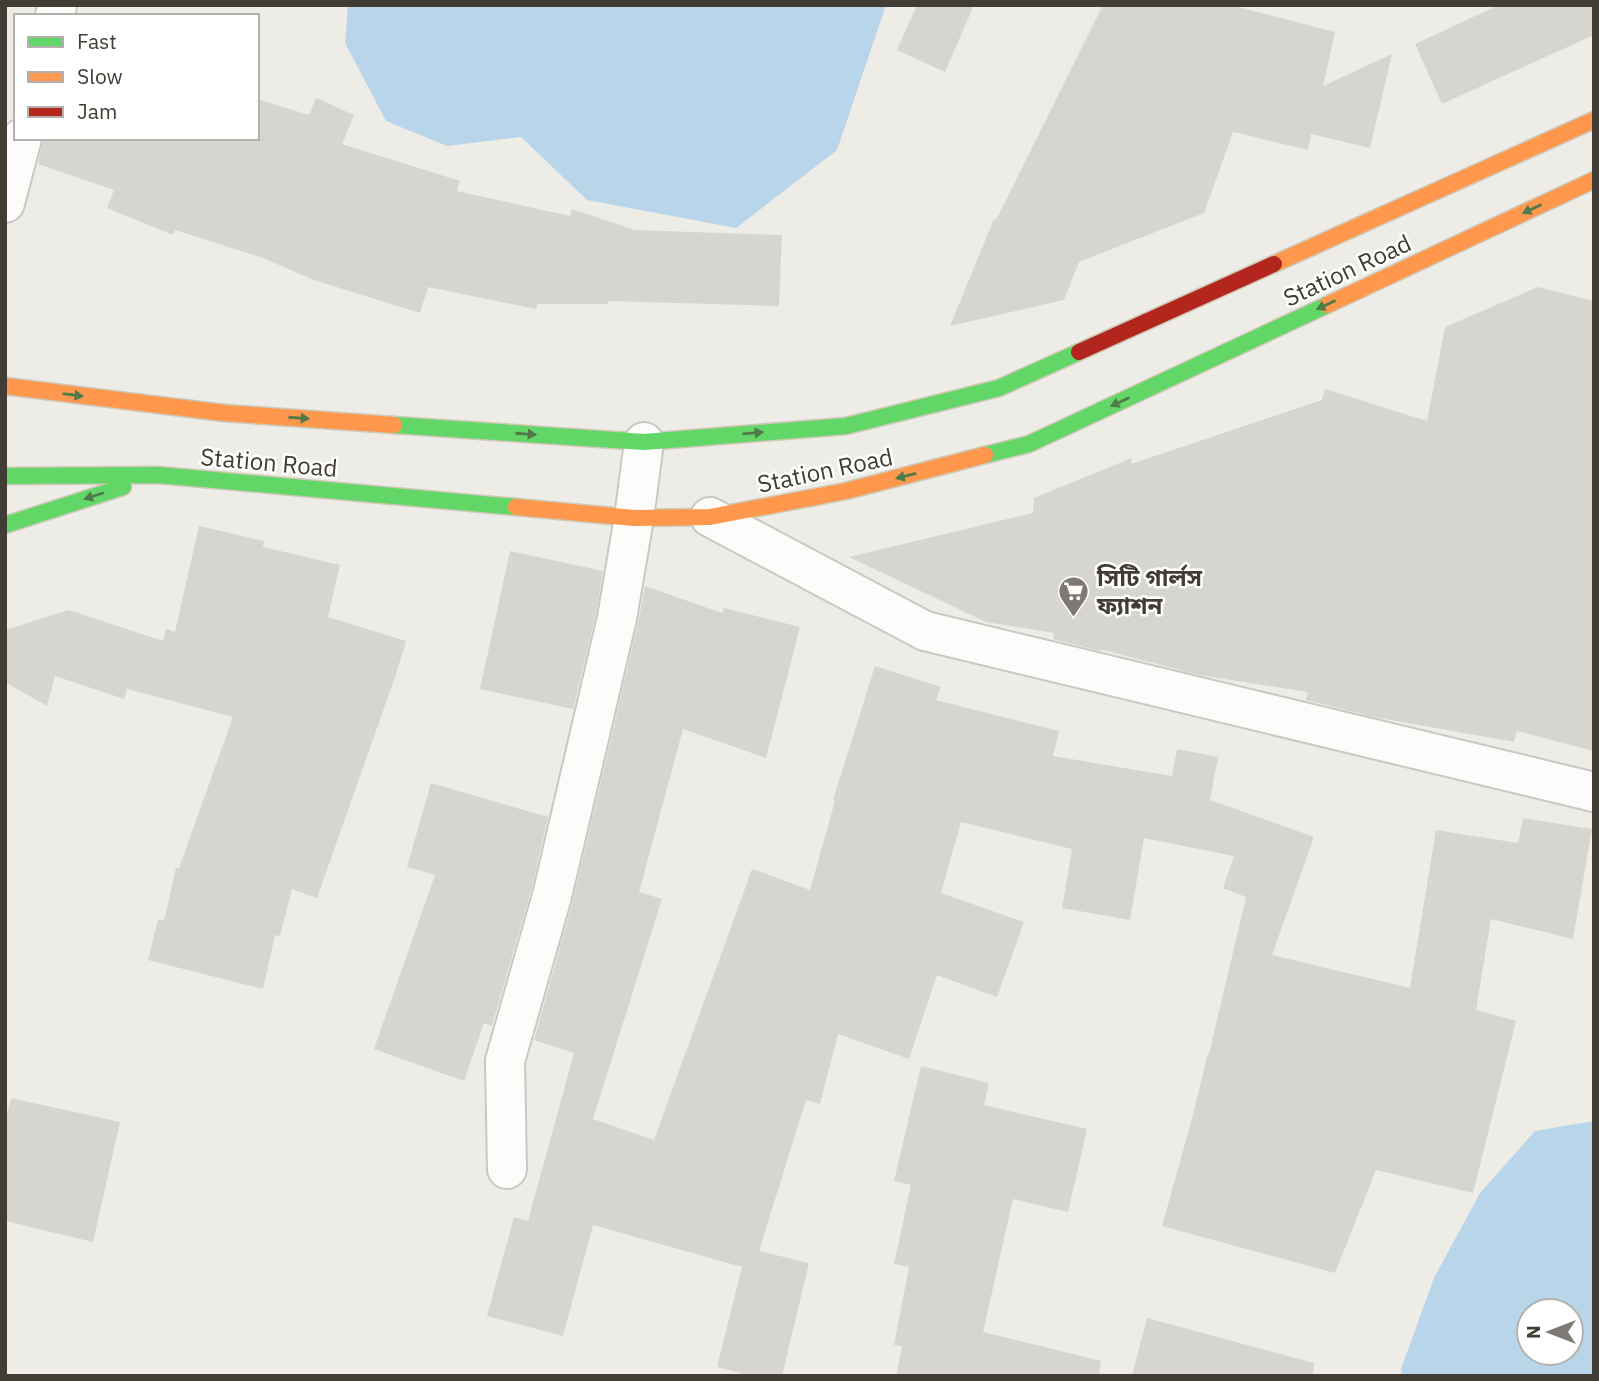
<svg xmlns="http://www.w3.org/2000/svg" width="1599" height="1381" font-family="'IBM Plex Sans','Noto Sans Bengali',sans-serif">
	<style>
		.water { fill: #b9d5e9; fill-rule: evenodd }
		.building { fill: #d7d5cf }
		.lines { fill: none; stroke-linecap: round; stroke-linejoin: round }
		.street-casing { stroke: #c9c8c3; stroke-width: 42 }
		.fast-casing { stroke: #cec8b6; stroke-width: 19 }
		.slow-casing { stroke: #cec8b6; stroke-width: 19 }
		.jam-casing { stroke: #cec8b6; stroke-width: 19 }
		.street { stroke: #fcfcfb; stroke-width: 38 }
		.fast { stroke: #63d668; stroke-width: 16 }
		.slow { stroke: #ff974d; stroke-width: 16 }
		.jam { stroke: #b3261e; stroke-width: 16 }
		.oneway { fill: #4f7a49 }
		.labels { text-anchor: middle; dominant-baseline: central; stroke-width: 5; stroke-linejoin: round; paint-order: stroke }
		.street-label { font-size: 24px; fill: #423d34; stroke: #fff }
		.poi-label { font-size: 24px; font-weight: bold; fill: #423d34; stroke: #fff; text-anchor: start }
	</style>
	<rect width="100%" height="100%" fill="#edece7"/>
	<g class="water">
		<polygon points="348,5 886,5 837,150 736,228 587,200 521,137 447,146 386,121 345,43"/>
		<path d="M 1594,1121 L 1594,1376 L 1402,1376 L 1401,1369 L 1434,1278 L 1480,1193 L 1535,1131 ZM 1529,1311 L 1571,1311 L 1571,1353 L 1529,1353 Z"/>
	</g>
	<g class="building">
		<polygon points="917,5 974,5 945,72 897,50"/>
		<polygon points="1103,5 1230,5 1335,32 1323,86 1392,54 1370,148 1311,134 1308,150 1233,132 1204,213 1079,262 1064,300 950,326 994,219 996,220"/>
		<polygon points="1499,5 1594,5 1594,35 1442,104 1415,44"/>
		<polygon points="316,98 354,115 342,144 460,181 457,191 570,216 572,209 635,230 782,235 779,306 608,301 607,304 538,304 536,309 428,287 420,313 314,280 263,258 175,230 173,235 107,208 114,190 38,164 43,138 257,138 257,99 309,115"/>
		<polygon points="1538,287 1594,301 1594,751 1517,731 1514,742 1374,717 1306,700 1308,692 1199,675 1100,649 1100,651 1053,639 1054,633 986,622 849,557 1033,513 1034,498 1132,458 1131,464 1322,400 1325,389 1427,421 1445,327"/>
		<polygon points="199,526 264,541 263,547 340,565 328,617 406,641 395,677 317,898 292,889 280,936 275,935 263,989 148,960 158,919 164,921 176,868 179,868 233,717 127,689 124,699 55,676 47,706 5,682 5,630 69,610 163,641 166,629 175,632"/>
		<polygon points="510,551 603,571 596,614 573,709 480,689"/>
		<polygon points="645,586 722,613 724,608 800,627 766,758 683,729 639,892 662,899 593,1119 654,1140 752,869 810,890 835,801 833,800 875,666 941,687 936,700 1059,731 1053,756 1172,776 1177,749 1218,757 1210,800 1314,837 1272,955 1410,988 1436,830 1518,843 1523,818 1592,829 1573,939 1491,919 1476,1010 1516,1021 1473,1193 1376,1170 1335,1273 1162,1226 1193,1115 1208,1053 1209,1054 1246,897 1223,888 1234,856 1144,838 1130,920 1062,908 1072,849 961,822 941,893 1024,922 997,997 937,975 909,1059 838,1034 820,1104 806,1100 759,1251 809,1263 782,1376 752,1376 717,1367 742,1267 593,1225 563,1336 487,1316 514,1217 528,1221 574,1053 534,1040 573,901 638,623"/>
		<polygon points="431,783 548,817 531,891 492,1026 484,1023 464,1081 374,1049 435,875 407,867"/>
		<polygon points="921,1066 989,1083 984,1105 1087,1129 1068,1212 1013,1199 983,1332 1101,1361 1099,1376 896,1376 902,1346 894,1345 909,1267 894,1264 911,1185 894,1181"/>
		<polygon points="11,1098 120,1122 93,1242 5,1221 5,1121"/>
		<polygon points="1147,1318 1314,1363 1313,1376 1132,1376"/>
	</g>
	<g class="lines">
		<defs>
			<g id="street">
				<polyline points="55,16 57,5"/>
				<polyline points="5,203 22,138"/>
				<polyline points="710,517 925,631 1594,792"/>
				<polyline points="507,1169 505,1061 552,896 617,618 634,518 644,442"/>
			</g>
			<g id="fast">
				<polyline points="394,425 644,442 846,426 999,388 1079,352"/>
				<polyline points="985,455 1029,444 1327,305"/>
				<polyline points="5,476 158,475 516,507"/>
				<polyline points="5,525 123,487"/>
			</g>
			<g id="slow">
				<polyline points="1274,264 1594,120"/>
				<polyline points="1327,305 1594,180"/>
				<polyline points="5,386 224,413 394,425"/>
				<polyline points="516,507 634,518 710,517 846,491 985,455"/>
			</g>
			<polyline id="jam" points="1079,352 1274,264"/>
		</defs>
		<use href="#street" class="street-casing"/>
		<use href="#fast" class="fast-casing"/>
		<use href="#slow" class="slow-casing"/>
		<use href="#jam" class="jam-casing"/>
		<use href="#street" class="street"/>
		<use href="#fast" class="fast"/>
		<use href="#slow" class="slow"/>
		<use href="#jam" class="jam"/>
	</g>
	<defs><path id="oneway-solid" d="M-6-.8H1V-3.2L6.5 0L1 3.2V.8H-6Z" transform="scale(1.75)"/></defs>
	<g class="oneway">
		<use href="#oneway-solid" transform="translate(1532 209) rotate(155)"/>
		<use href="#oneway-solid" transform="translate(1326 305) rotate(155)"/>
		<use href="#oneway-solid" transform="translate(73 395) rotate(7)"/>
		<use href="#oneway-solid" transform="translate(1120 402) rotate(155)"/>
		<use href="#oneway-solid" transform="translate(299 418) rotate(4)"/>
		<use href="#oneway-solid" transform="translate(753 433) rotate(-5)"/>
		<use href="#oneway-solid" transform="translate(526 434) rotate(4)"/>
		<use href="#oneway-solid" transform="translate(906 476) rotate(166)"/>
		<use href="#oneway-solid" transform="translate(94 496) rotate(162)"/>
	</g>
	<defs>
		<symbol id="supermarket-pin" viewBox="-11 -11 22 30"><path d="M0 17L-7.5 6A9.5 9.5 0 1 1 7.5 6Z" fill="#7e7a73" stroke="#fff"/><path d="M-6-5.5h2.5l.6 2H6L4.5 2H-2.5L-4.4-4H-6ZM-1.5 3.2a1.3 1.3 0 1 0 .1 0ZM3 3.2a1.3 1.3 0 1 0 .1 0Z" fill="#fff"/></symbol>
	</defs>
	<g fill-rule="evenodd">
		<use href="#supermarket-pin" x="1056" y="574" width="35" height="47"/>
	</g>
	<g class="labels">
		<g class="street-label">
			<text transform="translate(1347 270) rotate(-25)">Station Road</text>
			<text transform="translate(269 462) rotate(5)">Station Road</text>
			<text transform="translate(825 470) rotate(-12)">Station Road</text>
		</g>
		<g class="poi-label">
			<text x="1097" y="577">সিটি গার্লস<tspan x="1097" dy="28">ফ্যাশন</tspan></text>
		</g>
	</g>
	<rect width="1599" height="1381" fill="none" stroke="#423d34" stroke-width="14"/>
	<rect x="14" y="14" width="245" height="126" fill="#ffffff" stroke="#b3b1ae" stroke-width="2"/>
	<rect x="28" y="37" width="35" height="10" fill="#63d668" stroke="#b3b1ae" stroke-width="2"/>
	<text x="77" y="49" font-size="21" fill="#423d34">Fast</text>
	<rect x="28" y="72" width="35" height="10" fill="#ff974d" stroke="#b3b1ae" stroke-width="2"/>
	<text x="77" y="84" font-size="21" fill="#423d34">Slow</text>
	<rect x="28" y="107" width="35" height="10" fill="#b3261e" stroke="#b3b1ae" stroke-width="2"/>
	<text x="77" y="119" font-size="21" fill="#423d34">Jam</text>
	<g transform="translate(1550 1332) rotate(270)"><circle r="33" fill="#ffffff" stroke="#b3b1ae" stroke-width="2"/>
	<path d="M0-5L12 26L0 18L-12 26Z" fill="#7e7a73"/>
	<text y="-10" font-size="19" font-weight="bold" text-anchor="middle" fill="#423d34">N</text>
	</g>
</svg>
